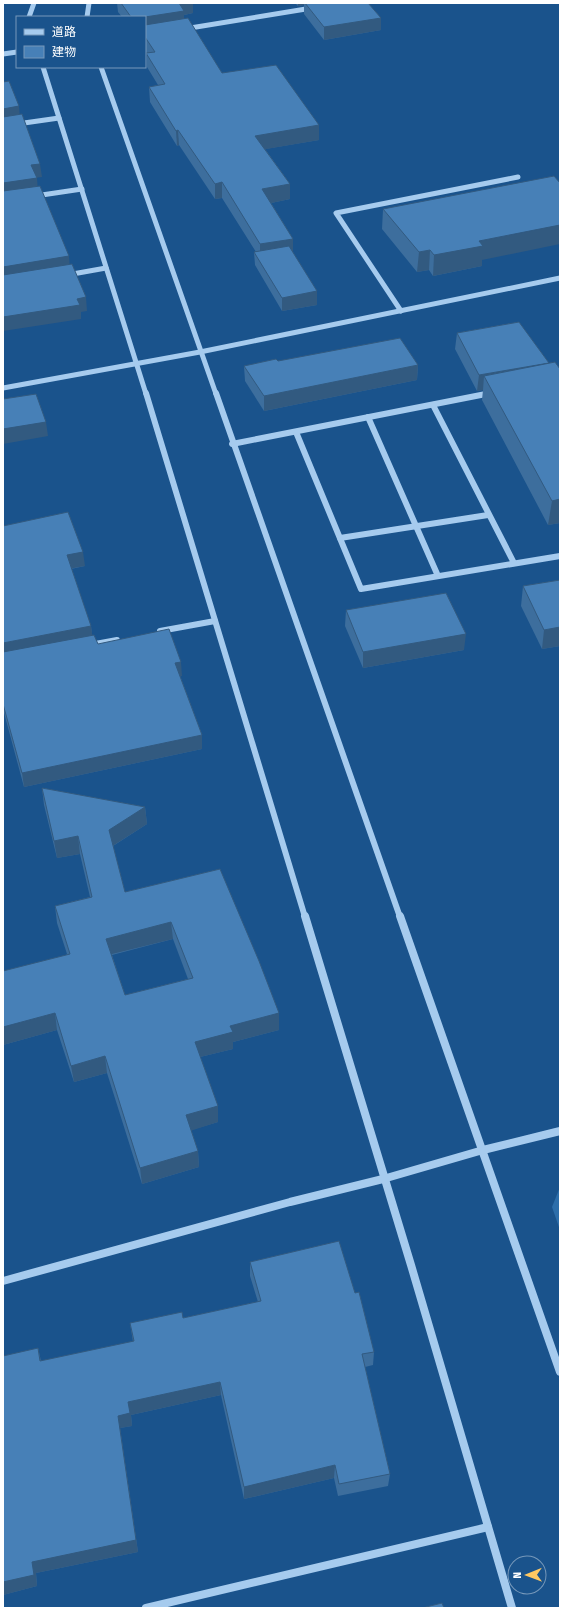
<svg xmlns="http://www.w3.org/2000/svg" width="563" height="1611" font-family="'Fira Sans Condensed','Noto Sans JP',sans-serif">
	<style>
		.green { fill: #2d6eaa }
		.lines { fill: none; stroke-linecap: round; stroke-linejoin: round }
		.minor-far2 { stroke: #a6cbee; stroke-width: 5 }
		.minor-far1 { stroke: #a6cbee; stroke-width: 6 }
		.minor { stroke: #a6cbee; stroke-width: 8 }
		.wall { fill: #3d6e9d; fill-rule: evenodd }
		.shaded-wall { fill: #325a80 }
		.building { fill: #4780b7; stroke: #325a80; fill-rule: evenodd }
	</style>
	<rect width="100%" height="100%" fill="#1a538c"/>
	<polygon class="green" points="560,1187 560,1230 552,1207"/>
	<g class="lines">
		<g class="minor-far2">
			<polyline points="29,17 34,3"/>
			<polyline points="87,17 89,3"/>
			<polyline points="184,29 312,8"/>
			<polyline points="3,54 17,52"/>
			<polyline points="43,67 146,394"/>
			<polyline points="101,67 216,394"/>
			<polyline points="3,126 59,118"/>
			<polyline points="35,196 82,189"/>
			<polyline points="67,275 106,268"/>
			<polyline points="401,311 336,213 518,177"/>
			<polyline points="3,388 200,352 560,278"/>
			<polyline points="486,394 491,393"/>
		</g>
		<g class="minor-far1">
			<polyline points="146,393 305,917"/>
			<polyline points="216,393 400,917"/>
			<polyline points="433,405 514,563"/>
			<polyline points="368,417 438,576"/>
			<polyline points="296,432 361,589 560,556"/>
			<polyline points="232,444 491,393"/>
			<polyline points="340,538 488,515"/>
			<polyline points="160,631 215,621"/>
			<polyline points="90,645 117,640"/>
		</g>
		<g class="minor">
			<polyline points="305,916 411,1265 512,1608"/>
			<polyline points="400,916 560,1372"/>
			<polyline points="3,1281 290,1202 383,1179 483,1150 560,1131"/>
			<polyline points="146,1608 488,1527"/>
		</g>
	</g>
	<g class="wall">
		<polygon points="117,3 193,3 193,13 184,15 184,19 222,73 319,125 319,140 265,149 290,184 290,199 271,203 293,239 293,253 317,305 282,311 255,265 254,252 256,252 222,198 215,199 179,145 177,146 150,102 149,87 158,85 147,67 147,53 145,51 145,17 122,17 118,12"/>
		<polygon points="295,3 368,3 381,18 381,30 324,40 304,14 304,5 298,6"/>
		<polygon points="383,209 482,260 482,266 433,276 429,270 417,272 382,229"/>
		<polygon points="519,322 560,523 548,525 482,400 483,390 477,391 455,349 457,333"/>
		<polygon points="278,361 418,365 417,380 264,411 245,381 244,366"/>
		<polygon points="3,526 85,566 71,569 91,626 92,635 98,644 182,676 180,676 202,735 202,749 24,787 3,709"/>
		<polygon points="560,580 560,646 542,649 521,606 523,586"/>
		<polygon points="346,610 464,650 363,668 345,626"/>
		<path d="M 42,788 L 145,807 L 147,824 L 113,846 L 125,892 L 220,869 L 279,1030 L 233,1042 L 233,1049 L 200,1057 L 218,1122 L 191,1130 L 198,1151 L 199,1167 L 142,1184 L 107,1073 L 74,1082 L 57,1030 L 3,1045 L 67,954 L 57,923 L 55,906 L 90,897 L 80,854 L 57,858 L 44,805 ZM 173,939 L 188,979 L 125,995 L 112,955 Z"/>
		<polygon points="250,1262 355,1293 374,1352 373,1365 365,1367 390,1474 388,1486 338,1496 334,1478 244,1499 221,1395 131,1415 132,1426 120,1428 138,1552 36,1573 37,1586 3,1595 38,1348 41,1361 133,1342 130,1323 183,1318 258,1302 250,1276"/>
	</g>
	<g class="shaded-wall">
		<polygon points="178,3 193,3 193,13 184,15 184,25 145,32 145,17"/>
		<polygon points="298,3 304,3 304,5 298,6"/>
		<polygon points="381,18 381,30 324,40 324,27"/>
		<polygon points="19,106 20,119 3,122 3,109"/>
		<polygon points="319,125 319,140 255,151 255,136"/>
		<polygon points="178,130 179,145 177,146 176,131"/>
		<polygon points="40,164 42,177 33,178 31,165"/>
		<polygon points="37,178 38,192 3,197 3,183"/>
		<polygon points="222,182 222,198 215,199 215,184"/>
		<polygon points="290,184 290,199 262,205 262,189"/>
		<polygon points="560,225 560,244 482,260 482,266 433,276 434,255 479,241"/>
		<polygon points="293,239 293,254 260,260 260,244"/>
		<polygon points="430,250 429,270 417,272 419,252"/>
		<polygon points="69,256 70,270 3,281 3,267"/>
		<polygon points="317,291 317,305 282,311 282,298"/>
		<polygon points="86,297 87,311 81,312 81,319 3,331 3,317 77,299"/>
		<polygon points="549,363 484,376 483,390 477,391 479,375"/>
		<polygon points="418,365 417,380 264,411 264,396"/>
		<polygon points="46,422 48,436 3,444 3,429"/>
		<polygon points="560,499 560,523 548,525 552,501"/>
		<polygon points="83,552 85,566 68,569 67,555"/>
		<polygon points="91,626 93,640 3,657 3,643"/>
		<polygon points="560,627 560,646 542,649 544,630"/>
		<polygon points="466,634 464,650 363,668 363,652"/>
		<polygon points="181,662 182,676 176,677 175,663"/>
		<polygon points="202,735 202,749 24,787 22,773"/>
		<polygon points="145,807 147,824 111,847 109,830"/>
		<polygon points="78,836 80,854 57,858 54,841"/>
		<polygon points="171,922 173,939 108,955 106,939"/>
		<polygon points="55,1013 57,1030 3,1045 3,1027"/>
		<polygon points="279,1013 279,1030 233,1042 233,1049 196,1058 195,1042 230,1026"/>
		<polygon points="105,1056 107,1073 74,1082 71,1066"/>
		<polygon points="218,1106 218,1122 187,1132 186,1115"/>
		<polygon points="198,1151 199,1167 142,1184 140,1168"/>
		<polygon points="220,1382 221,1395 131,1415 132,1426 120,1428 138,1552 36,1573 37,1586 3,1595 3,1582 32,1562 118,1416 128,1402"/>
		<polygon points="335,1465 334,1478 244,1499 244,1487"/>
	</g>
	<g class="building">
		<polygon points="121,3 179,3 184,11 145,17 131,17"/>
		<polygon points="305,3 368,3 381,18 324,27"/>
		<polygon points="188,18 222,73 276,65 319,125 255,136 290,184 262,189 293,239 260,244 222,182 215,184 178,130 176,131 149,87 165,84 146,53 155,52 145,37 145,25"/>
		<polygon points="9,81 19,106 3,109 3,82"/>
		<polygon points="22,114 40,164 31,165 37,178 3,183 3,117"/>
		<polygon points="554,176 560,183 560,225 479,241 483,246 434,255 430,250 419,252 383,209"/>
		<polygon points="40,186 69,256 3,267 3,191"/>
		<polygon points="289,246 317,291 282,298 254,252"/>
		<polygon points="72,264 86,297 77,299 80,305 3,317 3,275"/>
		<polygon points="519,322 549,363 479,375 457,333"/>
		<polygon points="400,338 418,365 264,396 244,366 276,359 278,361"/>
		<polygon points="555,362 560,369 560,499 552,501 484,376"/>
		<polygon points="36,394 46,422 3,429 3,399"/>
		<polygon points="68,512 83,552 67,555 91,626 3,643 3,526"/>
		<polygon points="560,580 560,627 544,630 523,586"/>
		<polygon points="446,593 466,634 363,652 346,610"/>
		<polygon points="169,629 181,662 175,663 202,735 22,773 3,704 3,652 94,635 98,644"/>
		<path d="M 42,788 L 145,807 L 109,830 L 125,892 L 220,869 L 259,961 L 279,1013 L 230,1026 L 233,1032 L 195,1042 L 218,1106 L 186,1115 L 198,1151 L 140,1168 L 105,1056 L 71,1066 L 55,1013 L 3,1027 L 3,971 L 70,954 L 55,906 L 92,897 L 78,836 L 54,841 ZM 171,922 L 193,978 L 125,995 L 106,939 Z"/>
		<polygon points="339,1241 355,1293 359,1292 374,1352 362,1354 390,1474 339,1484 335,1465 244,1487 220,1382 128,1402 130,1413 118,1416 136,1540 32,1562 34,1575 3,1582 3,1356 38,1348 40,1361 134,1341 130,1323 182,1312 183,1318 261,1301 250,1262"/>
		<polygon points="442,1603 444,1608 422,1608"/>
	</g>
	<rect width="563" height="1611" fill="none" stroke="#ffffff" stroke-width="8"/>
	<rect x="16" y="16" width="130" height="52" fill="#1a538c" stroke="#7698ba"/>
	<rect x="24" y="29" width="20" height="6" fill="#a6cbee" stroke="#7698ba"/>
	<text x="52" y="36" font-size="12" fill="#ffffff">道路</text>
	<rect x="24" y="46" width="20" height="12" fill="#4780b7" stroke="#7698ba"/>
	<text x="52" y="56" font-size="12" fill="#ffffff">建物</text>
	<g transform="translate(527 1575) rotate(269)"><circle r="19" fill="#1a538c" stroke="#7698ba"/>
	<path d="M0-3L7 15L0 10L-7 15Z" fill="#ffc862"/>
	<text y="-6" font-size="11" font-weight="bold" text-anchor="middle" fill="#ffffff">N</text>
	</g>
</svg>
